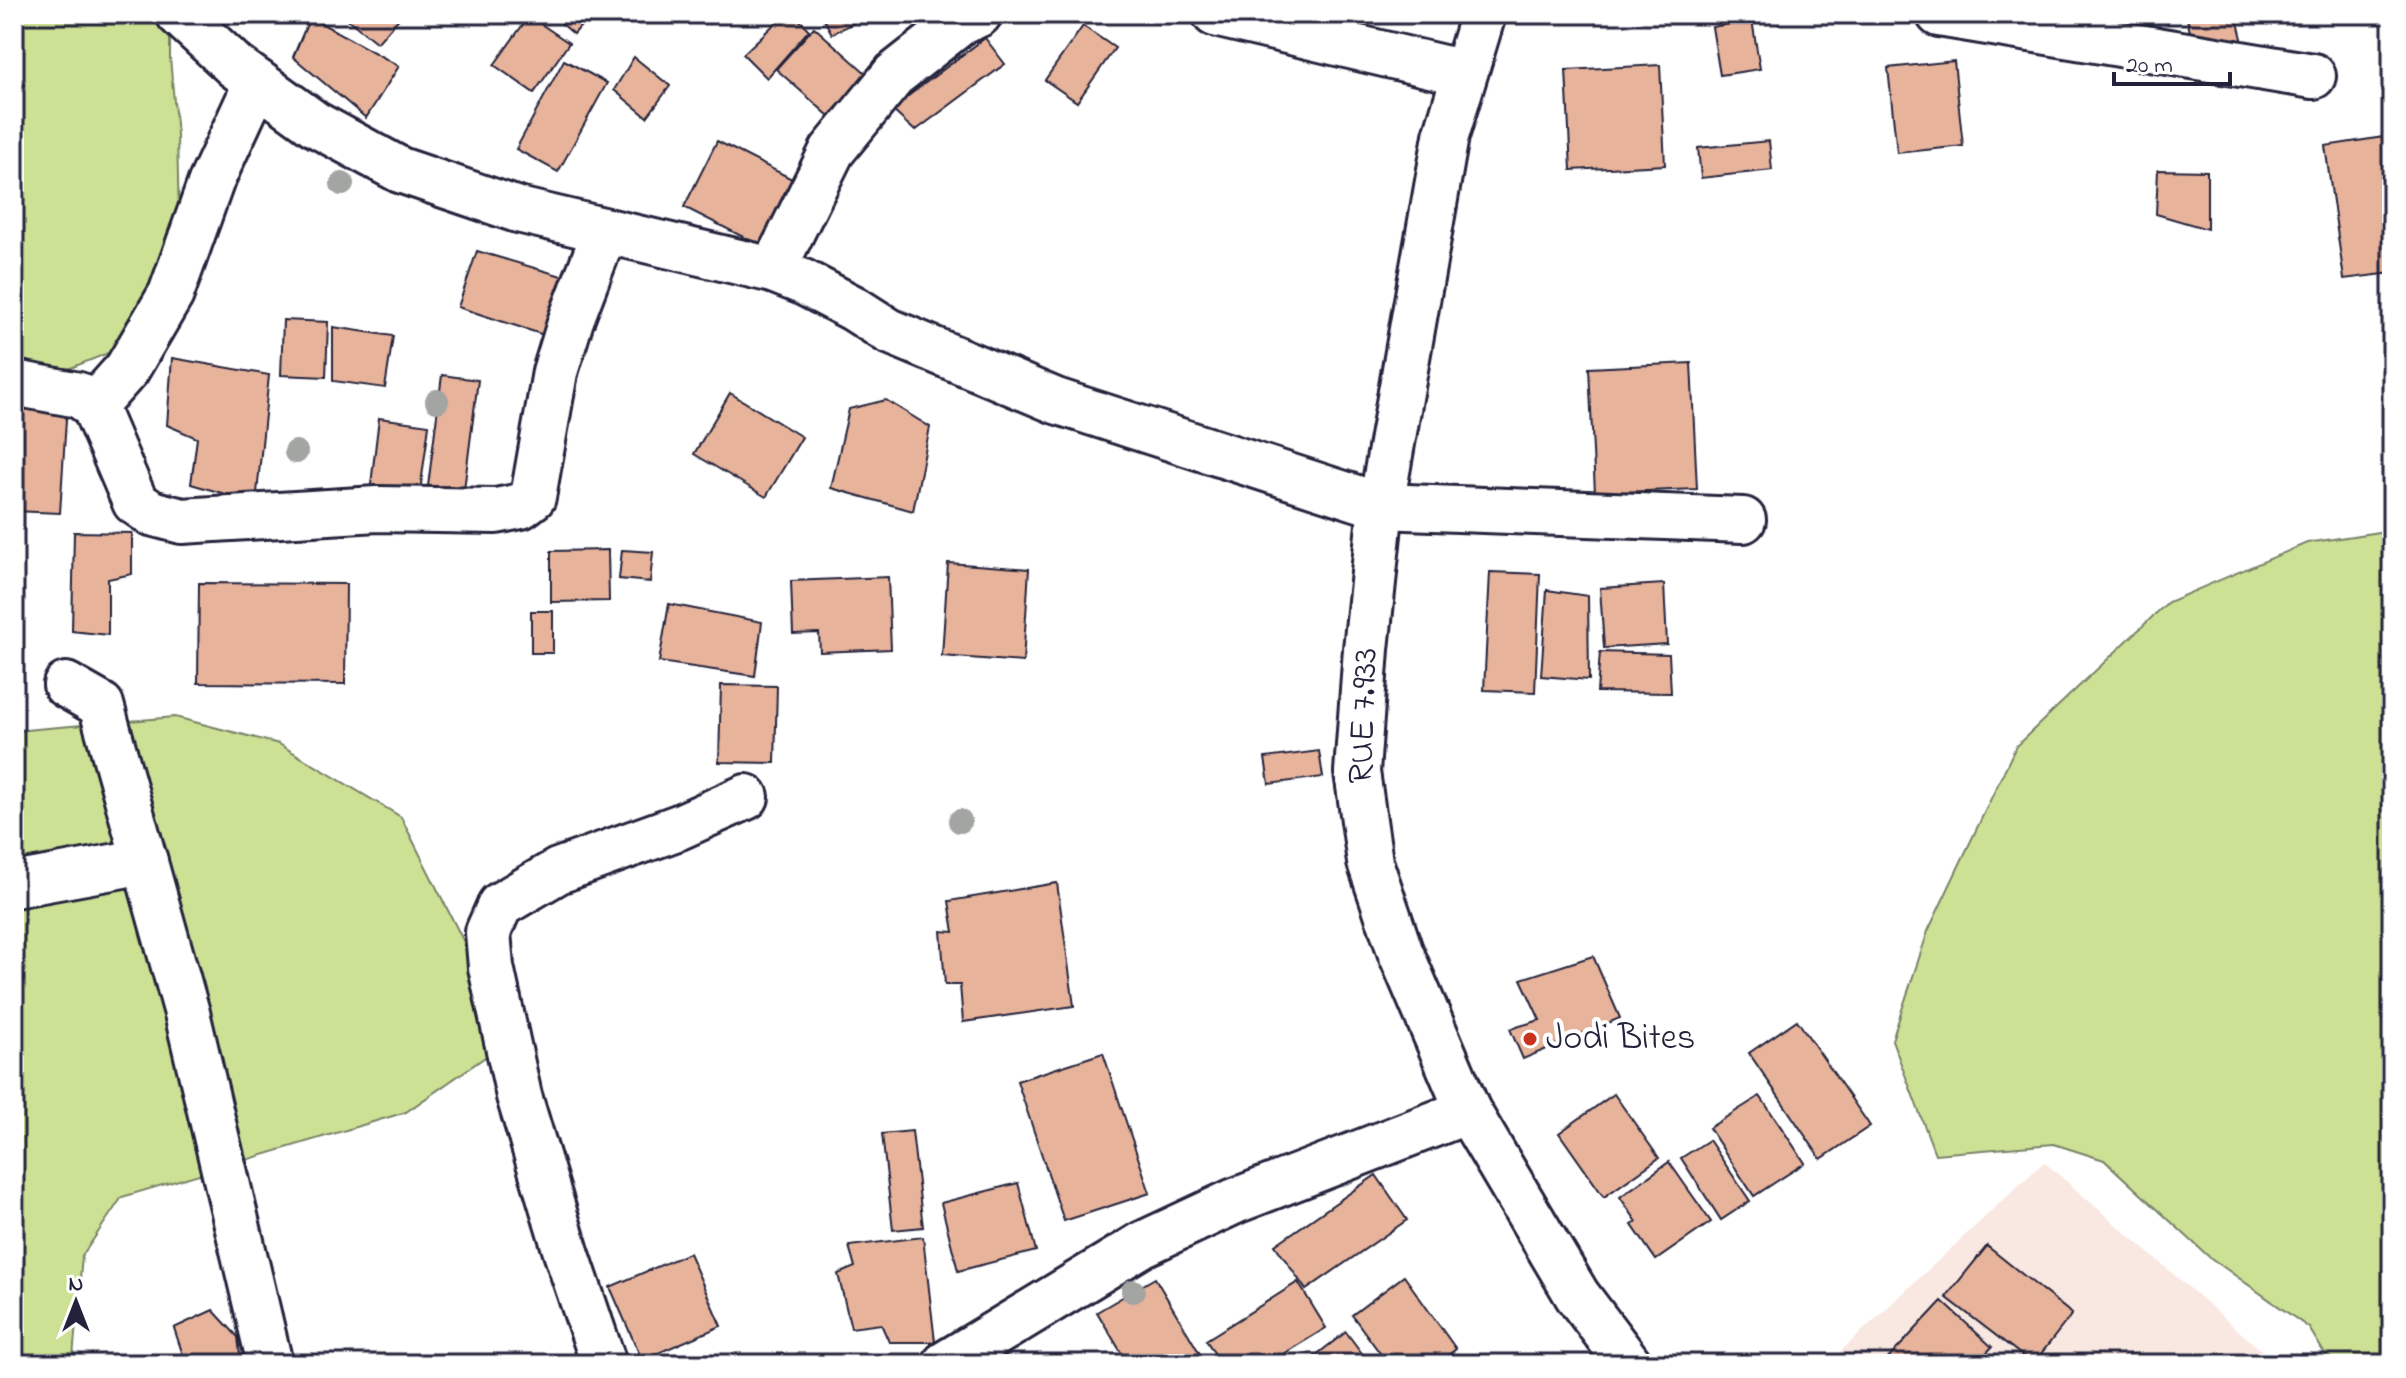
<svg xmlns="http://www.w3.org/2000/svg" width="2406" height="1378" font-family="'Indie Flower',sans-serif">
	<style>
		.built { fill: #f8e8e1 }
		.green { fill: #cde195; stroke: #788268; stroke-width: 2 }
		.building { fill: #e7b39b; stroke: #22223b; stroke-width: 2 }
		.lines { fill: none; stroke-linecap: round; stroke-linejoin: round }
		.minor-casing { stroke: #22223b; stroke-width: 50 }
		.minor { stroke: #fff; stroke-width: 44 }
		.tree { fill: #a2a5a2 }
		.poi-dot { fill: #c8321e; stroke: #fff; stroke-width: 3 }
		.labels { text-anchor: middle; dominant-baseline: central; stroke-width: 8; stroke-linejoin: round; paint-order: stroke }
		.street-label { font-size: 36px; fill: #22223b; stroke: #fff }
		.poi-label { font-size: 36px; fill: #22223b; stroke: #fff; text-anchor: start }
	</style>
	<rect width="100%" height="100%" fill="#fff"/>
	<filter id="ink" filterUnits="userSpaceOnUse"><feTurbulence type="fractalNoise" baseFrequency=".0125" numOctaves="2"/><feDisplacementMap in="SourceGraphic" scale="16" xChannelSelector="R" yChannelSelector="G"/><feConvolveMatrix kernelMatrix="1 2 1 2 8 2 1 2 1" color-interpolation-filters="sRGB"/></filter>
	<g filter="url(#ink)">
		<polygon class="built" points="2044,1162 2277,1364 1827,1364"/>
		<g class="green">
			<polygon points="14,14 170,14 170,58 177,135 180,264 151,336 53,375 14,366"/>
			<polygon points="2392,530 2392,1364 2331,1364 2309,1328 2208,1256 2104,1160 2054,1144 1935,1154 1892,1040 1928,931 2016,746 2168,602 2307,543"/>
			<polygon points="175,717 279,744 401,817 481,976 498,1048 406,1112 122,1197 82,1256 73,1357 78,1364 14,1364 14,731"/>
		</g>
		<g class="building">
			<polygon points="341,14 403,14 377,43"/>
			<polygon points="550,14 591,14 574,34"/>
			<polygon points="785,14 794,14 809,30 767,78 743,54"/>
			<polygon points="821,14 871,14 832,34"/>
			<polygon points="2186,14 2236,14 2248,63 2199,73"/>
			<polygon points="529,16 569,43 534,93 494,65"/>
			<polygon points="310,17 399,66 366,118 293,57"/>
			<polygon points="1752,20 1760,69 1720,75 1712,27"/>
			<polygon points="1083,26 1115,48 1077,102 1045,80"/>
			<polygon points="814,27 867,74 829,116 776,69"/>
			<polygon points="985,38 1005,64 915,131 891,109"/>
			<polygon points="634,57 670,86 647,117 614,90"/>
			<polygon points="564,60 607,83 558,172 516,149"/>
			<polygon points="1954,61 1963,146 1897,153 1888,68"/>
			<polygon points="1660,65 1665,165 1571,170 1566,70"/>
			<polygon points="2390,136 2392,150 2392,273 2344,279 2325,146"/>
			<polygon points="717,141 792,179 759,245 684,207"/>
			<polygon points="1769,141 1772,170 1701,178 1698,148"/>
			<polygon points="2158,170 2207,171 2207,229 2156,214"/>
			<polygon points="477,251 565,277 547,336 458,307"/>
			<polygon points="283,320 328,322 326,377 281,375"/>
			<polygon points="333,327 393,336 385,388 333,381"/>
			<polygon points="172,358 269,375 256,503 191,484 197,438 167,425"/>
			<polygon points="1691,363 1697,489 1595,493 1589,368"/>
			<polygon points="442,375 478,380 464,490 428,486"/>
			<polygon points="730,393 802,437 766,497 694,454"/>
			<polygon points="886,400 930,427 913,511 831,488 849,409"/>
			<polygon points="14,401 67,404 60,513 14,511"/>
			<polygon points="379,418 429,425 419,499 370,493"/>
			<polygon points="74,532 132,533 132,574 108,579 108,635 72,631"/>
			<polygon points="608,550 609,601 551,602 551,551"/>
			<polygon points="622,550 653,552 650,582 619,579"/>
			<polygon points="948,563 1029,569 1023,662 942,656"/>
			<polygon points="1490,572 1540,574 1535,692 1484,690"/>
			<polygon points="888,577 891,649 820,652 819,633 793,634 791,581"/>
			<polygon points="199,583 346,584 345,684 198,683"/>
			<polygon points="1664,584 1667,644 1604,648 1600,588"/>
			<polygon points="1547,590 1588,596 1589,680 1541,676"/>
			<polygon points="669,604 762,622 755,676 659,662"/>
			<rect x="531" y="611" width="22" height="42"/>
			<polygon points="1600,652 1669,654 1671,693 1597,692"/>
			<polygon points="721,685 777,686 775,763 719,762"/>
			<polygon points="1319,751 1323,777 1269,784 1265,758"/>
			<polygon points="1057,883 1074,1006 963,1022 960,985 945,985 941,931 954,932 949,901"/>
			<polygon points="1593,956 1620,1018 1523,1059 1510,1029 1540,1020 1521,979"/>
			<polygon points="1797,1020 1870,1126 1821,1159 1749,1053"/>
			<polygon points="1103,1053 1150,1193 1064,1221 1017,1081"/>
			<polygon points="1614,1094 1659,1158 1604,1197 1559,1133"/>
			<polygon points="1760,1096 1805,1163 1754,1196 1709,1128"/>
			<polygon points="912,1131 923,1227 893,1230 882,1134"/>
			<polygon points="1709,1140 1750,1201 1721,1220 1681,1158"/>
			<polygon points="1669,1162 1711,1222 1656,1260 1632,1225 1637,1222 1620,1197"/>
			<polygon points="1376,1175 1407,1220 1306,1290 1275,1245"/>
			<polygon points="1018,1183 1036,1251 958,1271 941,1203"/>
			<polygon points="923,1237 935,1342 889,1342 881,1324 851,1328 838,1274 855,1267 849,1246"/>
			<polygon points="1987,1246 2072,1314 2033,1364 1946,1297"/>
			<polygon points="689,1253 721,1326 642,1360 610,1287"/>
			<polygon points="1404,1276 1456,1349 1437,1364 1388,1364 1352,1315"/>
			<polygon points="1155,1278 1206,1364 1128,1364 1097,1312"/>
			<polygon points="1298,1282 1326,1328 1267,1364 1221,1364 1206,1340"/>
			<polygon points="1942,1301 1992,1347 1976,1364 1883,1364"/>
			<polygon points="213,1310 238,1337 241,1364 186,1364 174,1328"/>
			<polygon points="1346,1332 1370,1364 1309,1364 1307,1362"/>
		</g>
		<g class="lines">
			<defs>
				<g id="minor">
					<polyline points="179,14 235,66 315,124 400,170 518,210 773,270 803,282 853,308 889,331 1056,401 1381,506 1743,520"/>
					<polyline points="1215,14 1464,73"/>
					<polyline points="1483,14 1446,136 1381,506 1366,649 1357,772 1370,862 1400,951 1468,1111 1577,1295 1629,1364"/>
					<polyline points="1939,14 2313,76"/>
					<polyline points="773,270 832,151 895,74 960,23 979,14"/>
					<polyline points="14,383 79,395 94,406 135,502 151,513 182,521 377,509 496,511 521,506 533,497 555,372 571,320 605,231"/>
					<polyline points="94,406 127,369 171,294 211,182 257,82"/>
					<polyline points="66,685 101,705 187,1013 270,1364"/>
					<polyline points="14,885 145,861"/>
					<polyline points="604,1364 566,1252 519,1096 491,967 488,932 500,905 558,871 679,827 746,797"/>
					<polyline points="945,1364 1143,1244 1235,1201 1468,1111"/>
				</g>
			</defs>
			<use href="#minor" class="minor-casing"/>
			<use href="#minor" class="minor"/>
		</g>
		<g class="tree">
			<circle cx="342" cy="184" r="12"/>
			<circle cx="437" cy="401" r="12"/>
			<circle cx="296" cy="452" r="12"/>
			<circle cx="960" cy="821" r="12"/>
			<circle cx="1133" cy="1291" r="12"/>
		</g>
	</g>
	<circle class="poi-dot" cx="1530" cy="1039" r="8"/>
	<g class="labels">
		<g class="street-label">
			<text transform="translate(1365 716) rotate(-88)">RUE 7.933</text>
		</g>
		<g class="poi-label">
			<text x="1546" y="1039">Jodi Bites</text>
		</g>
	</g>
	<rect width="2406" height="1378" fill="none" stroke="#fff" stroke-width="48"/>
	<rect x="24" y="24" width="2358" height="1330" fill="none" stroke="#22223b" stroke-width="3" filter="url(#ink)"/>
	<g transform="translate(76 1302)" stroke="#ffffff" stroke-width="6" paint-order="stroke">
	<path d="M0-6L14 30L0 20L-14 30Z" fill="#22223b"/>
	<text y="-12" font-size="22" font-weight="bold" text-anchor="middle" fill="#22223b">N</text>
	</g>
	<path d="M2114 72v12h116v-12" fill="none" stroke="#22223b" stroke-width="4"/>
	<text x="2126" y="72" font-size="24" fill="#22223b" stroke="#ffffff" stroke-width="6" paint-order="stroke">20 m</text>
</svg>
